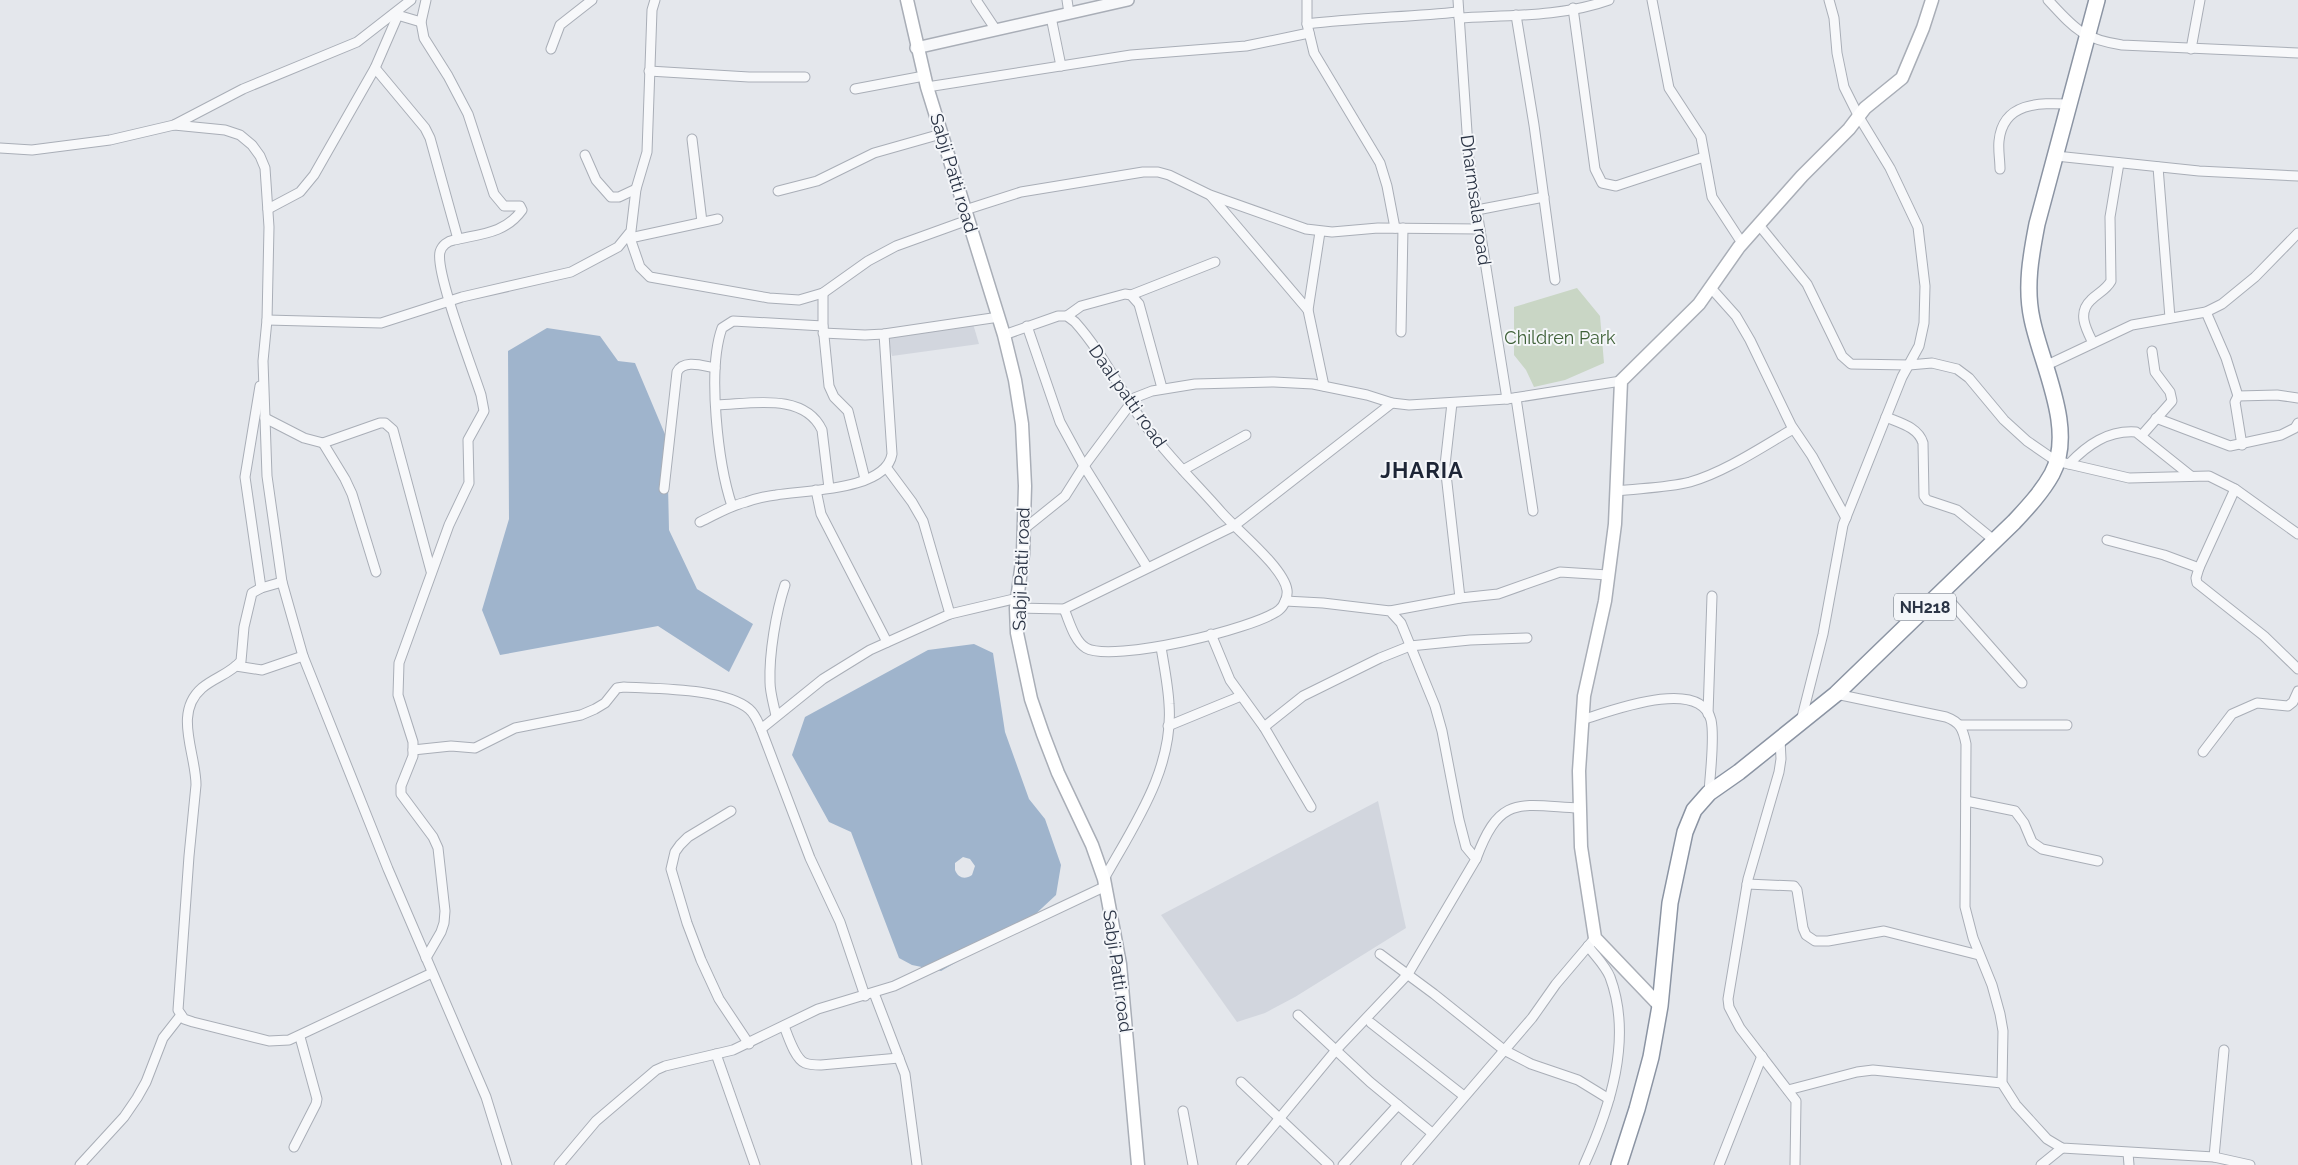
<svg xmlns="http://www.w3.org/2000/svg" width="2298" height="1165" font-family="Raleway,sans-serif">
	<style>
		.built { fill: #d2d6de }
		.green { fill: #c9d6c5 }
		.water { fill: #9fb4cc; fill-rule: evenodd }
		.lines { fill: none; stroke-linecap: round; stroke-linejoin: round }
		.minor-casing { stroke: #a9aeb7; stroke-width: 11 }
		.tertiary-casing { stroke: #a9aeb7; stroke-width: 14 }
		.secondary-casing { stroke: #a9aeb7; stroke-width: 15 }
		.trunk-casing { stroke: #8b94a3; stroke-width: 18 }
		.minor { stroke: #f7f8fa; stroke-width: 9 }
		.tertiary { stroke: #f7f8fa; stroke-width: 11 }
		.secondary { stroke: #fff; stroke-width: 12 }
		.trunk { stroke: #fff; stroke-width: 15 }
		.labels { text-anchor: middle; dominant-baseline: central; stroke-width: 4; stroke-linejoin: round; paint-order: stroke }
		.shield { fill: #f4f6f9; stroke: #676e7b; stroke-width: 1 }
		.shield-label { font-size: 16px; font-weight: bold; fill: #2b3445 }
		.street-label { font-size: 18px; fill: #2b3445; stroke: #f4f6f9 }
		.park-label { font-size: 18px; fill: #3f6138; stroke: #f4f6f9 }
		.district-label { font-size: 22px; font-weight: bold; letter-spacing: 1px; fill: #1d2536; stroke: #f4f6f9 }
	</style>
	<rect width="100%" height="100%" fill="#e4e7ec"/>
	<g class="built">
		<polygon points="971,317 979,344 892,356 886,331"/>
		<polygon points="1378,801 1406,928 1295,997 1265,1013 1237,1022 1161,915"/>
	</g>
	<polygon class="green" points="1577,288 1600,316 1604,363 1565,380 1534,387 1526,370 1514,355 1514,307"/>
	<g class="water">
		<polygon points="547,328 600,336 618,361 635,363 667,439 669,530 697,589 753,624 729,672 658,626 500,655 482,610 509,519 508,351"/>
		<path d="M 974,644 L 993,653 L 1005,732 L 1029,799 L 1045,819 L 1061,865 L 1056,895 L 1028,921 L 941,971 L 912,965 L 899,958 L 851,832 L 829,822 L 792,755 L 805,717 L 928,650 ZM 963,857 L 970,859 L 975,866 L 972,875 C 965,880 958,878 955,870 L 955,863 Z"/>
	</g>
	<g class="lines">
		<defs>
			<g id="minor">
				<polyline points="976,0 996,30"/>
				<polyline points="1067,0 1069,13"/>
				<polyline points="1307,0 1307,24 1314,53 1380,163 1387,186 1395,228"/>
				<polyline points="1458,0 1469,161 1507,399"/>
				<polyline points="1652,0 1669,88 1701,137 1712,197 1742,243"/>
				<path d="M 2048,0 C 2074,28 2082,39 2122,45 L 2298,53"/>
				<polyline points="1573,8 1595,169 1602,183 1616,186 1704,157"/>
				<polyline points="394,14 421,22"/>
				<polyline points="1516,15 1534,125 1555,280"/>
				<polyline points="1051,17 1061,66"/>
				<path d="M 1459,18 C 1508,15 1562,17 1609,0"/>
				<path d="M 1307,24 C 1357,18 1408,17 1458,12"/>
				<polyline points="551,49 560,25 592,0"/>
				<polyline points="2191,49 2200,0"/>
				<polyline points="375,68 425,128 430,138 458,239"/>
				<polyline points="649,71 749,77 805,77"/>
				<polyline points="927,87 1131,55 1246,46 1309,33"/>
				<polyline points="855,89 924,76"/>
				<polyline points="174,125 225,130 240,135 252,145 260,156 265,168 269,227 267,320 263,361 267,476 282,582 303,656 388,869 486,1097 507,1165"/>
				<polyline points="692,139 702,222"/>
				<polyline points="0,148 32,150 110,140 174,125 243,89 357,42 411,0"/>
				<polyline points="585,155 596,180 611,197 619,197 636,189"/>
				<polyline points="2056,156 2199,171 2298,176"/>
				<polyline points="2158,167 2170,318"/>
				<path d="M 2000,169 C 2000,160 1998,150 1999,141 C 2003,101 2041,103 2070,104"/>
				<polyline points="778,191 817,181 874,153 941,134"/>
				<polyline points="1211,196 1308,310"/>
				<polyline points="268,209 300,192 314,175 375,68 398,15"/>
				<polyline points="965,210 1021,192 1143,172 1158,172 1169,175 1210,195 1306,229 1332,232 1378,228 1479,229"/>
				<polyline points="1477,210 1544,197"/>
				<polyline points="1759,225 1807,284 1842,356 1851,364 1909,365 1932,363 1957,369 1969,378 2004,420 2027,441 2056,461 2129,478 2209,476 2235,489 2298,534"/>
				<polyline points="1320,232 1308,310 1324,386"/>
				<polyline points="629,235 640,267 650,277 769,298 799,300 823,293 868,261 896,246 968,220"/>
				<polyline points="630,238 718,219"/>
				<polyline points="1711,288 1736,316 1750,340 1791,425 1812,456 1846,518"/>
				<polyline points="823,293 823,326 829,386 834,397 848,411 865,479"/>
				<polyline points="1131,295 1215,262"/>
				<polyline points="2206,312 2226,358 2238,396"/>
				<polyline points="1067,316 1081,306 1125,294 1131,295 1139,304 1162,388"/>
				<polyline points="267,320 381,323 462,297 571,272 618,247 631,231 636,189 647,152 652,10 655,0"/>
				<polyline points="1027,326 1060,422 1084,466 1147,567"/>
				<polyline points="1401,332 1403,228"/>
				<polyline points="823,333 865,335 884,334 999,317"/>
				<path d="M 1004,335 L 1058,316 L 1067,316 L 1075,322 C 1102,352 1120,390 1143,422 C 1166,455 1196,483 1222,513 C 1238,531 1284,568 1287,590 C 1288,597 1284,606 1279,610 C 1255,629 1112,663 1086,648 C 1074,641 1069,620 1064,609"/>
				<path d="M 2093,343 C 2086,329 2077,313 2091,300 C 2098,293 2106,290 2111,281 L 2110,217 L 2119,163"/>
				<polyline points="2045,366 2132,325 2206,312 2222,304 2255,277 2298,233"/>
				<polyline points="260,386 245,477 261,588"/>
				<polyline points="1516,398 1533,511"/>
				<polyline points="1129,400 1152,391 1195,384 1274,382 1313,384 1367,395 1392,403 1409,405 1507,399 1621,381"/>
				<polyline points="1452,403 1445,465 1460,598"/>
				<path d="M 717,405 C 751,404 804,392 822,430 L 829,488"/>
				<path d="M 1886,417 C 1900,423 1918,427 1923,443 L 1924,496 L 1927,500 L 1957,510 L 1995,541"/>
				<polyline points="265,418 304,438 323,443 380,423 385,423 393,430 431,571"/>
				<polyline points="2156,418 2230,446 2281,435 2295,428 2298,423"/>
				<polyline points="2142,435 2172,401 2170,392 2155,372 2152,351"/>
				<polyline points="323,443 345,479 352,494 376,572"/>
				<polyline points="2242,445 2235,402 2238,396 2277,395 2298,398"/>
				<path d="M 2069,464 C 2087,445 2108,430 2136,432 L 2191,476"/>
				<polyline points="886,467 912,502 923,521 950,614"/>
				<polyline points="1183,470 1246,435"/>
				<path d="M 664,489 L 677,372 C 684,359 703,366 715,368"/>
				<polyline points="2235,489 2199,568 2196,578 2197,583 2264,636 2298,669"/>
				<polyline points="816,490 821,514 887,642"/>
				<path d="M 1616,491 C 1641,488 1666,488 1690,482 C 1725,472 1762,447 1793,429"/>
				<path d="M 732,506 C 718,464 707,370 722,328 L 733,321 L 823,326"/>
				<path d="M 700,522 C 715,515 729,506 746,502 C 755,499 766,496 776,495 C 804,490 886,491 892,454 L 884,334"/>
				<polyline points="1024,529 1065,496 1084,466 1131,403"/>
				<polyline points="2107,540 2164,555 2199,568"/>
				<path d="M 282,582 L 261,588 L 252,593 L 244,627 L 241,661 C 230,674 215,677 202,688 C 173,713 196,753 196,785 L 189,856 L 178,1010 L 184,1019 L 193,1022 L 269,1041 L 289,1040 L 432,973"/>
				<polyline points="1941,591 2022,683"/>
				<polyline points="1016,608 1064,609 1234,526 1392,403"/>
				<polyline points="1390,611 1460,598 1498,594 1560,572 1608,575"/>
				<polyline points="1211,634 1230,680 1264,727 1311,807"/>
				<polyline points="236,666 262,670 303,656"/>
				<path d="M 1836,694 L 1946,717 C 1960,722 1963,729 1966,744 L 1965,907 L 1973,938 L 1992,985 L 2000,1014 L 2003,1031 L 2002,1083 L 2016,1105 L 2047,1139 L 2062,1148 L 2214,1157 L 2250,1165"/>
				<polyline points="1708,714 1712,596"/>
				<path d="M 776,716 C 774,705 770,693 770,682 C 769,654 776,612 785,585"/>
				<path d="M 1582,720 C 1608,712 1700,676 1711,720 C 1715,737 1710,773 1709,793"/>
				<polyline points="1801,721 1823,634 1843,525 1902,377 1919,346 1924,323 1925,286 1918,227 1890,168 1859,117 1844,87 1837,53 1834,18 1829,0"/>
				<polyline points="1961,725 2067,725"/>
				<polyline points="1168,726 1241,696"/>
				<polyline points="1264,727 1303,696 1380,658 1410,646 1470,640 1527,638"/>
				<polyline points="761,729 823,679 870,650 950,614 1018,598"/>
				<polyline points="1780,739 1781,759 1779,772 1748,879 1728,999 1729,1007 1740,1028 1796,1101 1795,1165"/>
				<path d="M 413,750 L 451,746 L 475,748 L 515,728 L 581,715 L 595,709 L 605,703 L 617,688 L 624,687 C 657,689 724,688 749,709 C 755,714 758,722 761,729 L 810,858 L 840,922 L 865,996"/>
				<polyline points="2203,752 2232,714 2257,703 2288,706 2293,702 2298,691"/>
				<polyline points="1966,801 2015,811 2024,823 2032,842 2042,849 2098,861"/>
				<polyline points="731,811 688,837 680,845 675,852 671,869 687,923 701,960 719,999 749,1044"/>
				<path d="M 1476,859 C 1500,794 1519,805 1579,808"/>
				<path d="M 1104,879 C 1134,825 1174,769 1169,704 C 1168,685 1164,666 1161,647"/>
				<polyline points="1747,884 1794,886 1797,890 1803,928 1806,935 1815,941 1828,941 1884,931 1979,955"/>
				<polyline points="1380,954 1434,994 1504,1050 1531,1064 1578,1080 1609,1099"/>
				<path d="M 426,958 L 441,932 L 444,923 L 445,911 L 438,848 L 433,837 L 401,794 L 401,786 L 413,756 L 413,742 L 398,695 L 399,663 L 449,525 L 469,483 L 468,440 L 484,411 L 481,395 C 473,370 435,272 440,252 C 442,245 448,241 454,240 C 479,234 505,234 522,210 L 520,206 L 504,206 L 494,194 L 468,114 L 448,76 L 424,38 L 421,22 L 426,0"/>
				<polyline points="874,993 905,1074 917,1165"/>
				<polyline points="1298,1015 1370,1082 1432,1133"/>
				<polyline points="1371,1023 1464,1096"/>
				<path d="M 784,1026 C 788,1036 795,1059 805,1063 C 810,1065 816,1065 821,1065 L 899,1058"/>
				<polyline points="716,1054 755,1165"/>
				<polyline points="1241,1082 1329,1165"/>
				<polyline points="1788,1090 1857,1072 1873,1070 2002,1083"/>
				<polyline points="1183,1111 1193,1165"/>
				<polyline points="294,1147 316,1104 317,1099 300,1037"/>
				<polyline points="2128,1153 2129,1165"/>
				<polyline points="2214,1157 2224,1050"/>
				<polyline points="80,1165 124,1117 137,1098 146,1082 163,1038 181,1015"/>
				<polyline points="559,1165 596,1121 656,1070 665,1066 733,1050 818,1009 894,986 1106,886"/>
				<polyline points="1241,1165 1336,1050 1408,974 1476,859 1466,847 1459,820 1442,731 1435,706 1401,623 1390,611 1323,603 1285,601"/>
				<polyline points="1343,1165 1398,1105"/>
				<polyline points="1406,1165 1532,1018 1556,984 1595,938"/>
				<path d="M 1584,1165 C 1610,1108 1633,1039 1610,977 C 1605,965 1595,956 1588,946"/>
				<polyline points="1719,1165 1762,1056"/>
				<polyline points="2041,1165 2062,1148"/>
			</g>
			<polyline id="tertiary" points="916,48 1128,0"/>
			<g id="secondary">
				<polyline points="907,0 927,87 1004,335 1015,380 1022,424 1025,486 1023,554 1016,608 1017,633 1031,699 1043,734 1058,773 1092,845 1104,879 1120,964 1138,1165"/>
				<polyline points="1660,1006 1595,938 1581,847 1579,771 1584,696 1605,601 1615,524 1621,381 1699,304 1739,247 1802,176 1849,129 1865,108 1902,78 1923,28 1932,0"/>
			</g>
			<path id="trunk" d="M 1619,1165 L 1637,1109 L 1651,1057 L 1660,1006 L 1670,903 L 1685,832 L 1694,810 L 1709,793 L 1739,772 L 1836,694 L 2014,522 C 2028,507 2042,492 2052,474 C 2076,429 2041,364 2032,319 C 2025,287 2031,255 2037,224 L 2097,0"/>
		</defs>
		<use href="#minor" class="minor-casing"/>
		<use href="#tertiary" class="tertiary-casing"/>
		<use href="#secondary" class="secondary-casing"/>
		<use href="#trunk" class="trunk-casing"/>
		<use href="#minor" class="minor"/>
		<use href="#tertiary" class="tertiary"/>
		<use href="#secondary" class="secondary"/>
		<use href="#trunk" class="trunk"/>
	</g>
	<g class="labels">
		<rect class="shield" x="1894" y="593.5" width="62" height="27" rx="4"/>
		<g class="shield-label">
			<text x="1925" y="607">NH218</text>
		</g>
		<g class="street-label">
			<text transform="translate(954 173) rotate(73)">Sabji Patti road</text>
			<text transform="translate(1476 200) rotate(82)">Dharmsala road</text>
			<text transform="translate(1128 396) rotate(55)">Daal patti road</text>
			<text transform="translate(1021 569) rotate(-88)">Sabji Patti road</text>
			<text transform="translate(1118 971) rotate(82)">Sabji Patti road</text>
		</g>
		<g class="park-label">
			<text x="1560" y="337">Children Park</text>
		</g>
		<g class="district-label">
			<text x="1422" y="470">JHARIA</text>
		</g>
	</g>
</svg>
